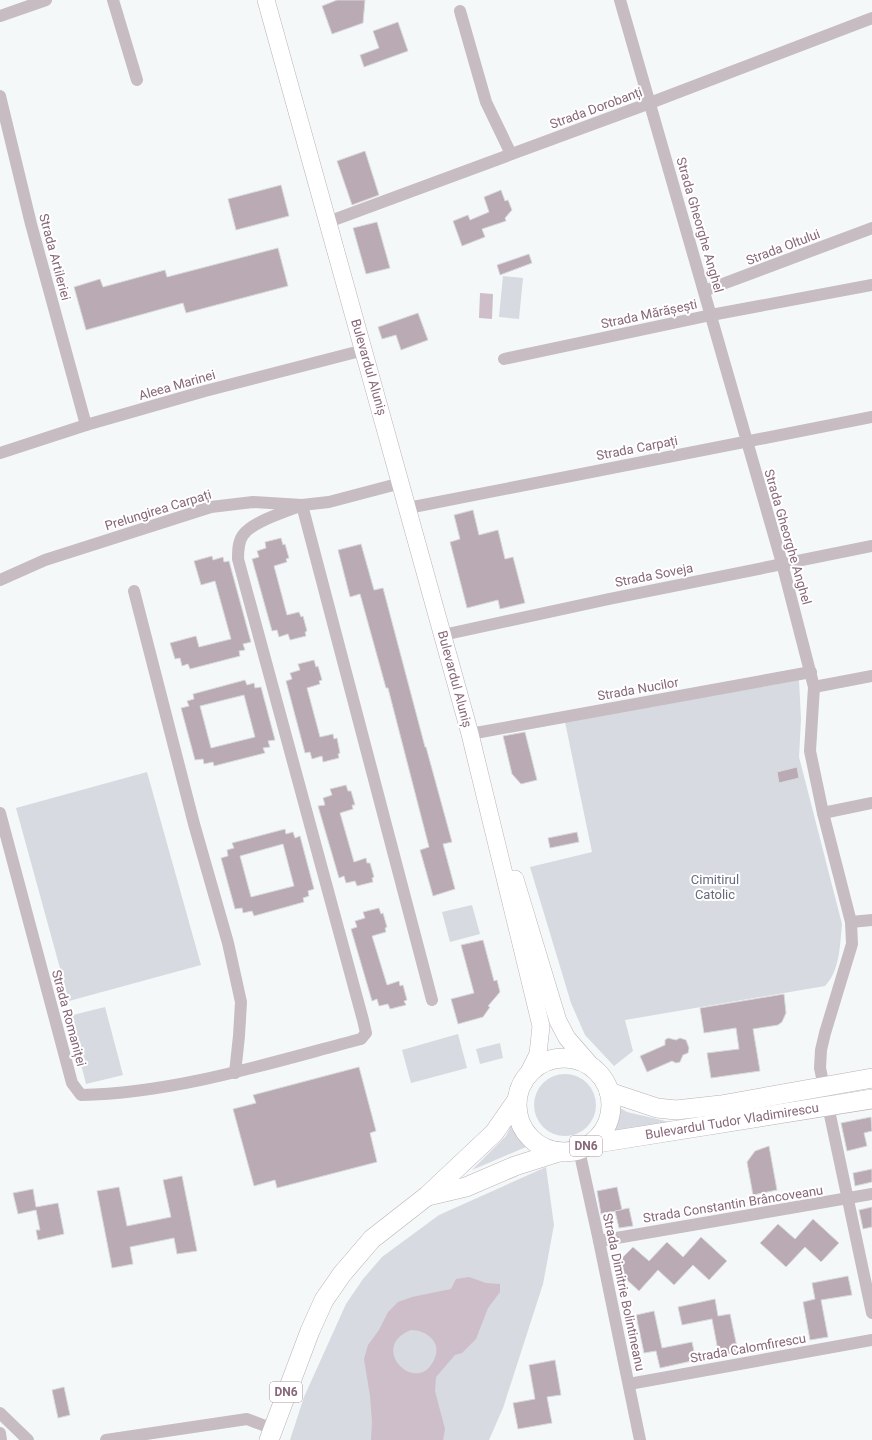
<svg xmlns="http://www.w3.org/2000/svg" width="872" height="1440" font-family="Roboto,sans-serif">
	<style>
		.green { fill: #d7dae0 }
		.water { fill: #cdbeca; fill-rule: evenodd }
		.building { fill: #b9aab3; stroke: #d8dada; fill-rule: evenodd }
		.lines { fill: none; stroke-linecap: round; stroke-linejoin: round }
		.secondary-casing { stroke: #bdb1b8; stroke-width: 18 }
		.primary-casing { stroke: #bbb0b6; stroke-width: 20 }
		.street { stroke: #c6bcc2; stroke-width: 12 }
		.secondary { stroke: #fff; stroke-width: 17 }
		.primary { stroke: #fff; stroke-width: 19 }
		.labels { text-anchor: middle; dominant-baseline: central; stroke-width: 4; stroke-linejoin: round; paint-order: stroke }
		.shield { fill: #fff; stroke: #ab95a1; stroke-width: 1 }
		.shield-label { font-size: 12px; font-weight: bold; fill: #876779 }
		.street-label { font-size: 13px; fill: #876779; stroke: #fff }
		.park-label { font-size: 13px; fill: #666b7e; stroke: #fff }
	</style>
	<rect width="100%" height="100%" fill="#f5f8f8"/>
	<g class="green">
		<polygon points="503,276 523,278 519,319 499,317"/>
		<path d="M 799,680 L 801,719 L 799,757 L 842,924 C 840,944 840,971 825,986 L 625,1020 L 633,1051 L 614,1066 L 585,1035 L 571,1003 L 530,867 L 592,852 L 565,722 Z"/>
		<polygon points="147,772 201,965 69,1001 16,808"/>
		<polygon points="472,905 480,934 450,942 442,912"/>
		<polygon points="105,1007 123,1075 86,1084 69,1016"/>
		<polygon points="458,1034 467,1068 411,1083 402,1050"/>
		<polygon points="500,1043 503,1058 480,1064 476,1049"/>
		<circle cx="565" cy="1105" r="31"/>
		<polygon points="617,1106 627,1112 674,1123 611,1133 618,1116"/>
		<polygon points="513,1122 526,1147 472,1170 506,1136"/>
		<polygon points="546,1167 554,1225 543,1284 503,1408 489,1440 290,1440 304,1397 346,1304 363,1279 382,1257 439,1215"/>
	</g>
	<g class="water">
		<polygon points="480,293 493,294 492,319 479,318"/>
		<path d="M 469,1277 L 486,1283 L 500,1284 L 500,1292 L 488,1308 L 476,1339 L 462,1353 L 455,1355 L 436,1377 L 435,1391 L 445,1429 L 443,1440 L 371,1440 L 372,1422 L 370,1396 L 364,1359 L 368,1345 L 379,1330 L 388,1312 L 398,1302 L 412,1297 L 451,1289 L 456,1279 ZM 411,1330 C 427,1330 443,1343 434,1360 C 417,1397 367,1347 411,1330 Z"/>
	</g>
	<g class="building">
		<polygon points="337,0 365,0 363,23 332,34 322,6"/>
		<polygon points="398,22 408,51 364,67 360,55 379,48 373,31"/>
		<polygon points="365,151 379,195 352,205 337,161"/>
		<polygon points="281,185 289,216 236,230 228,199"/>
		<polygon points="501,190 505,201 508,200 512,210 505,218 506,221 482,229 485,237 462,246 453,221 468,215 470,220 489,212 484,197"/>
		<polygon points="377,222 390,268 366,274 353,228"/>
		<polygon points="278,248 288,286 186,313 183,303 86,330 74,287 100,279 103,287 165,270 167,277"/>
		<polygon points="529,254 532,263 500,275 497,265"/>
		<polygon points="418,313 428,340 401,350 396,335 382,339 378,327"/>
		<polygon points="473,510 479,535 498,530 505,559 513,557 525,603 500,609 498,600 467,608 450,542 460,539 454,515"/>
		<polygon points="281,538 283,545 285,544 289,558 286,559 287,562 274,566 287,615 299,612 301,617 303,616 307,631 305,632 306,636 290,640 288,634 279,637 277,630 272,631 252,559 259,557 257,551 266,548 265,542"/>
		<polygon points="361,544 374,590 383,588 425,747 426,747 452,842 443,844 455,889 433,896 420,850 429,847 388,688 386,688 360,594 350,597 338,550"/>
		<polygon points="212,556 213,560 223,557 224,562 229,561 251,642 243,644 245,650 239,651 240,656 190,669 188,664 182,666 180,658 175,659 170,643 196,636 199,647 231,639 215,581 201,585 194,561"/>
		<polygon points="314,660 316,667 318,666 322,680 319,681 320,684 307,688 320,737 333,734 334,739 337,738 340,753 338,754 339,758 323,762 322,756 312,759 310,752 305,753 286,681 292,679 290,673 300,670 298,664"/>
		<path d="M 245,680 L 247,685 L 254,683 L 255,688 L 261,687 L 275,740 L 268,741 L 270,747 L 263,748 L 265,753 L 214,766 L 213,762 L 204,764 L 203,759 L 195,760 L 181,708 L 189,706 L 187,701 L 194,699 L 193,694 ZM 244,695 L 255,737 L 211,748 L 200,706 Z"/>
		<polygon points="525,732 537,780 521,784 512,774 503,736"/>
		<polygon points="797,767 799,778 779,783 777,772"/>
		<polygon points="346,785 348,791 351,791 355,805 352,805 353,809 340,813 354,862 366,858 367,863 370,863 374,877 372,878 373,882 357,886 355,881 346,883 344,876 339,878 318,806 325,805 323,798 332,795 330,789"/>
		<path d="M 285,829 L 286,834 L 293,832 L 295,838 L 300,836 L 314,889 L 308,891 L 309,896 L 303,898 L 304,902 L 254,916 L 252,911 L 243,913 L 242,908 L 235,909 L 221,858 L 228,856 L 227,850 L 234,848 L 232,843 ZM 283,844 L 294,886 L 251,897 L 240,856 Z"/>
		<polygon points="577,832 579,842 550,848 548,838"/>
		<polygon points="379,908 381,914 383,913 387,927 385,928 386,932 372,936 387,985 399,981 400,986 403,985 407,1000 404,1001 406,1005 390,1009 388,1004 379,1006 377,999 372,1001 351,929 357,927 355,921 365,918 363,912"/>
		<polygon points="483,940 494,981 497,980 500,992 488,1006 490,1007 483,1017 458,1024 451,999 474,993 461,945"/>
		<polygon points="784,994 786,1013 782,1022 778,1025 753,1029 760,1071 711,1078 707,1053 739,1049 736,1028 704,1033 700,1008"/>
		<polygon points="668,1038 676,1040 680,1038 686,1040 689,1048 688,1053 683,1055 680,1062 676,1063 672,1061 647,1072 640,1056 665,1045 665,1040"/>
		<polygon points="359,1067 376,1131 370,1133 377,1162 277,1188 275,1180 254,1186 233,1109 256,1103 253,1095"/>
		<polygon points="871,1117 872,1131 864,1133 867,1146 847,1151 841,1123"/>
		<polygon points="769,1146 777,1190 753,1195 747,1162 755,1151"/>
		<polygon points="872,1169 872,1182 855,1186 853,1173"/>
		<polygon points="182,1176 197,1251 177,1254 174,1238 130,1247 133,1264 112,1268 97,1191 119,1187 127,1226 171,1217 163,1180"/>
		<polygon points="617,1187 622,1210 601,1214 597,1191"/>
		<polygon points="33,1189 36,1207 58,1203 64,1234 38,1240 36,1230 40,1230 36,1210 18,1214 13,1193"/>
		<polygon points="872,1207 872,1227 863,1229 859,1210"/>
		<polygon points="629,1208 633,1226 619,1228 615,1211"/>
		<polygon points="813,1219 839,1243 821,1262 805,1247 786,1267 760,1243 778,1224 795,1239"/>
		<polygon points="701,1237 727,1261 709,1280 693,1265 674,1285 658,1270 639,1291 613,1267 633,1247 649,1261 667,1242 683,1257"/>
		<polygon points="848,1276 852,1295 821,1300 828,1337 810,1340 803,1302 815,1299 812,1283"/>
		<polygon points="715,1299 718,1316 730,1314 738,1352 719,1356 712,1319 682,1325 678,1307"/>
		<polygon points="654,1311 662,1348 692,1342 696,1360 660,1368 656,1351 644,1353 636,1315"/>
		<polygon points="555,1360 561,1395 547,1397 552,1423 518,1429 513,1403 535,1399 529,1365"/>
		<polygon points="64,1387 70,1415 58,1418 52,1390"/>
	</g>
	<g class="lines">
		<defs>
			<g id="secondary">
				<polyline points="266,0 470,734 541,1026 538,1054 523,1084"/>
				<polyline points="515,879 558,1021 567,1038 601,1077"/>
			</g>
			<g id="primary">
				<circle cx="564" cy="1105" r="47"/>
				<polyline points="609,1092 657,1108 676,1110 721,1105 872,1078"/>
				<polyline points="591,1144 872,1099"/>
				<polyline points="428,1196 466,1187 515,1166 559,1152"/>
				<polyline points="269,1440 310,1331 324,1300 342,1274 372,1239 427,1196 479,1147 494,1133 517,1100"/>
			</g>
		</defs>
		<use href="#secondary" class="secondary-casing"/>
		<use href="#primary" class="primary-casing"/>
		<g class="street">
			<polyline points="113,0 137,80"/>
			<polyline points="620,0 782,563 814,687 810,751 823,813 851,922 852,944 825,1033 821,1050 820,1068 872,1313"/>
			<polyline points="460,11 486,102 511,154"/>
			<polyline points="0,16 46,0"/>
			<polyline points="0,96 31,224 86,425"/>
			<polyline points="328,222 650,103 872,18"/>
			<polyline points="704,291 872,228"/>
			<polyline points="504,359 711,315 872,285"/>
			<polyline points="0,453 86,425 205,391 364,350"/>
			<polyline points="302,505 432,1000"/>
			<polyline points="408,508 872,417"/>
			<polyline points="0,580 45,560 211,507 253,502 302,505 329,502 401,483"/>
			<polyline points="134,591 194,824 228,943 241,1002 239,1036 235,1073"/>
			<polyline points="443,635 609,599 872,546"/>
			<polyline points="814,687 872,676"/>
			<polyline points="470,734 811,672"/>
			<path d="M 0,813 L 72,1083 L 81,1095 C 176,1093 269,1063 361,1039 L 366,1033 L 363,1020 L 238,559 C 238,551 238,542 243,535 C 253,521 286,512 302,505"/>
			<polyline points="823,813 872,803"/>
			<polyline points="851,922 872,920"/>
			<polyline points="579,1150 599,1241 640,1440"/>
			<polyline points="599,1241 872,1194"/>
			<polyline points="629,1384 872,1340"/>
			<polyline points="0,1413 28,1440"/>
			<polyline points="0,1433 1,1440"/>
			<polyline points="106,1440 247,1419 273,1429"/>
		</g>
		<use href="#secondary" class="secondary"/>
		<use href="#primary" class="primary"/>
	</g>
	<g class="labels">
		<g class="shield">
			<rect x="570" y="1136" width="32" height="20" rx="3"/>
			<rect x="270" y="1382" width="32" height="20" rx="3"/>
		</g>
		<g class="shield-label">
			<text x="586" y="1146">DN6</text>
			<text x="286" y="1392">DN6</text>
		</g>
		<g class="street-label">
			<text transform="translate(596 108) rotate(-20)">Strada Dorobanți</text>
			<text transform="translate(700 225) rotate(74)">Strada Gheorghe Anghel</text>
			<text transform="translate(783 247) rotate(-21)">Strada Oltului</text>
			<text transform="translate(55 257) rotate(75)">Strada Artileriei</text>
			<text transform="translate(649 314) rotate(-12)">Strada Mărășești</text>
			<text transform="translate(369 367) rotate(74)">Bulevardul Aluniș</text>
			<text transform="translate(177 385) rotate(-16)">Aleea Marinei</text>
			<text transform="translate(637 448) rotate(-11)">Strada Carpați</text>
			<text transform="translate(158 510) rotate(-17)">Prelungirea Carpați</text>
			<text transform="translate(788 537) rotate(74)">Strada Gheorghe Anghel</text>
			<text transform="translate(654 575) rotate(-11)">Strada Soveja</text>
			<text transform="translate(455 679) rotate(75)">Bulevardul Aluniș</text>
			<text transform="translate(638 689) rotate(-10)">Strada Nucilor</text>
			<text transform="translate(69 1018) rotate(75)">Strada Romaniței</text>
			<text transform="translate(732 1121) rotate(-9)">Bulevardul Tudor Vladimirescu</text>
			<text transform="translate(733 1204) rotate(-9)">Strada Constantin Brâncoveanu</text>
			<text transform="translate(624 1292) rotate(78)">Strada Dimitrie Bolintineanu</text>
			<text transform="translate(748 1348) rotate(-10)">Strada Calomfirescu</text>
		</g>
		<g class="park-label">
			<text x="715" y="879">Cimitirul<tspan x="715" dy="15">Catolic</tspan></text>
		</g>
	</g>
</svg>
